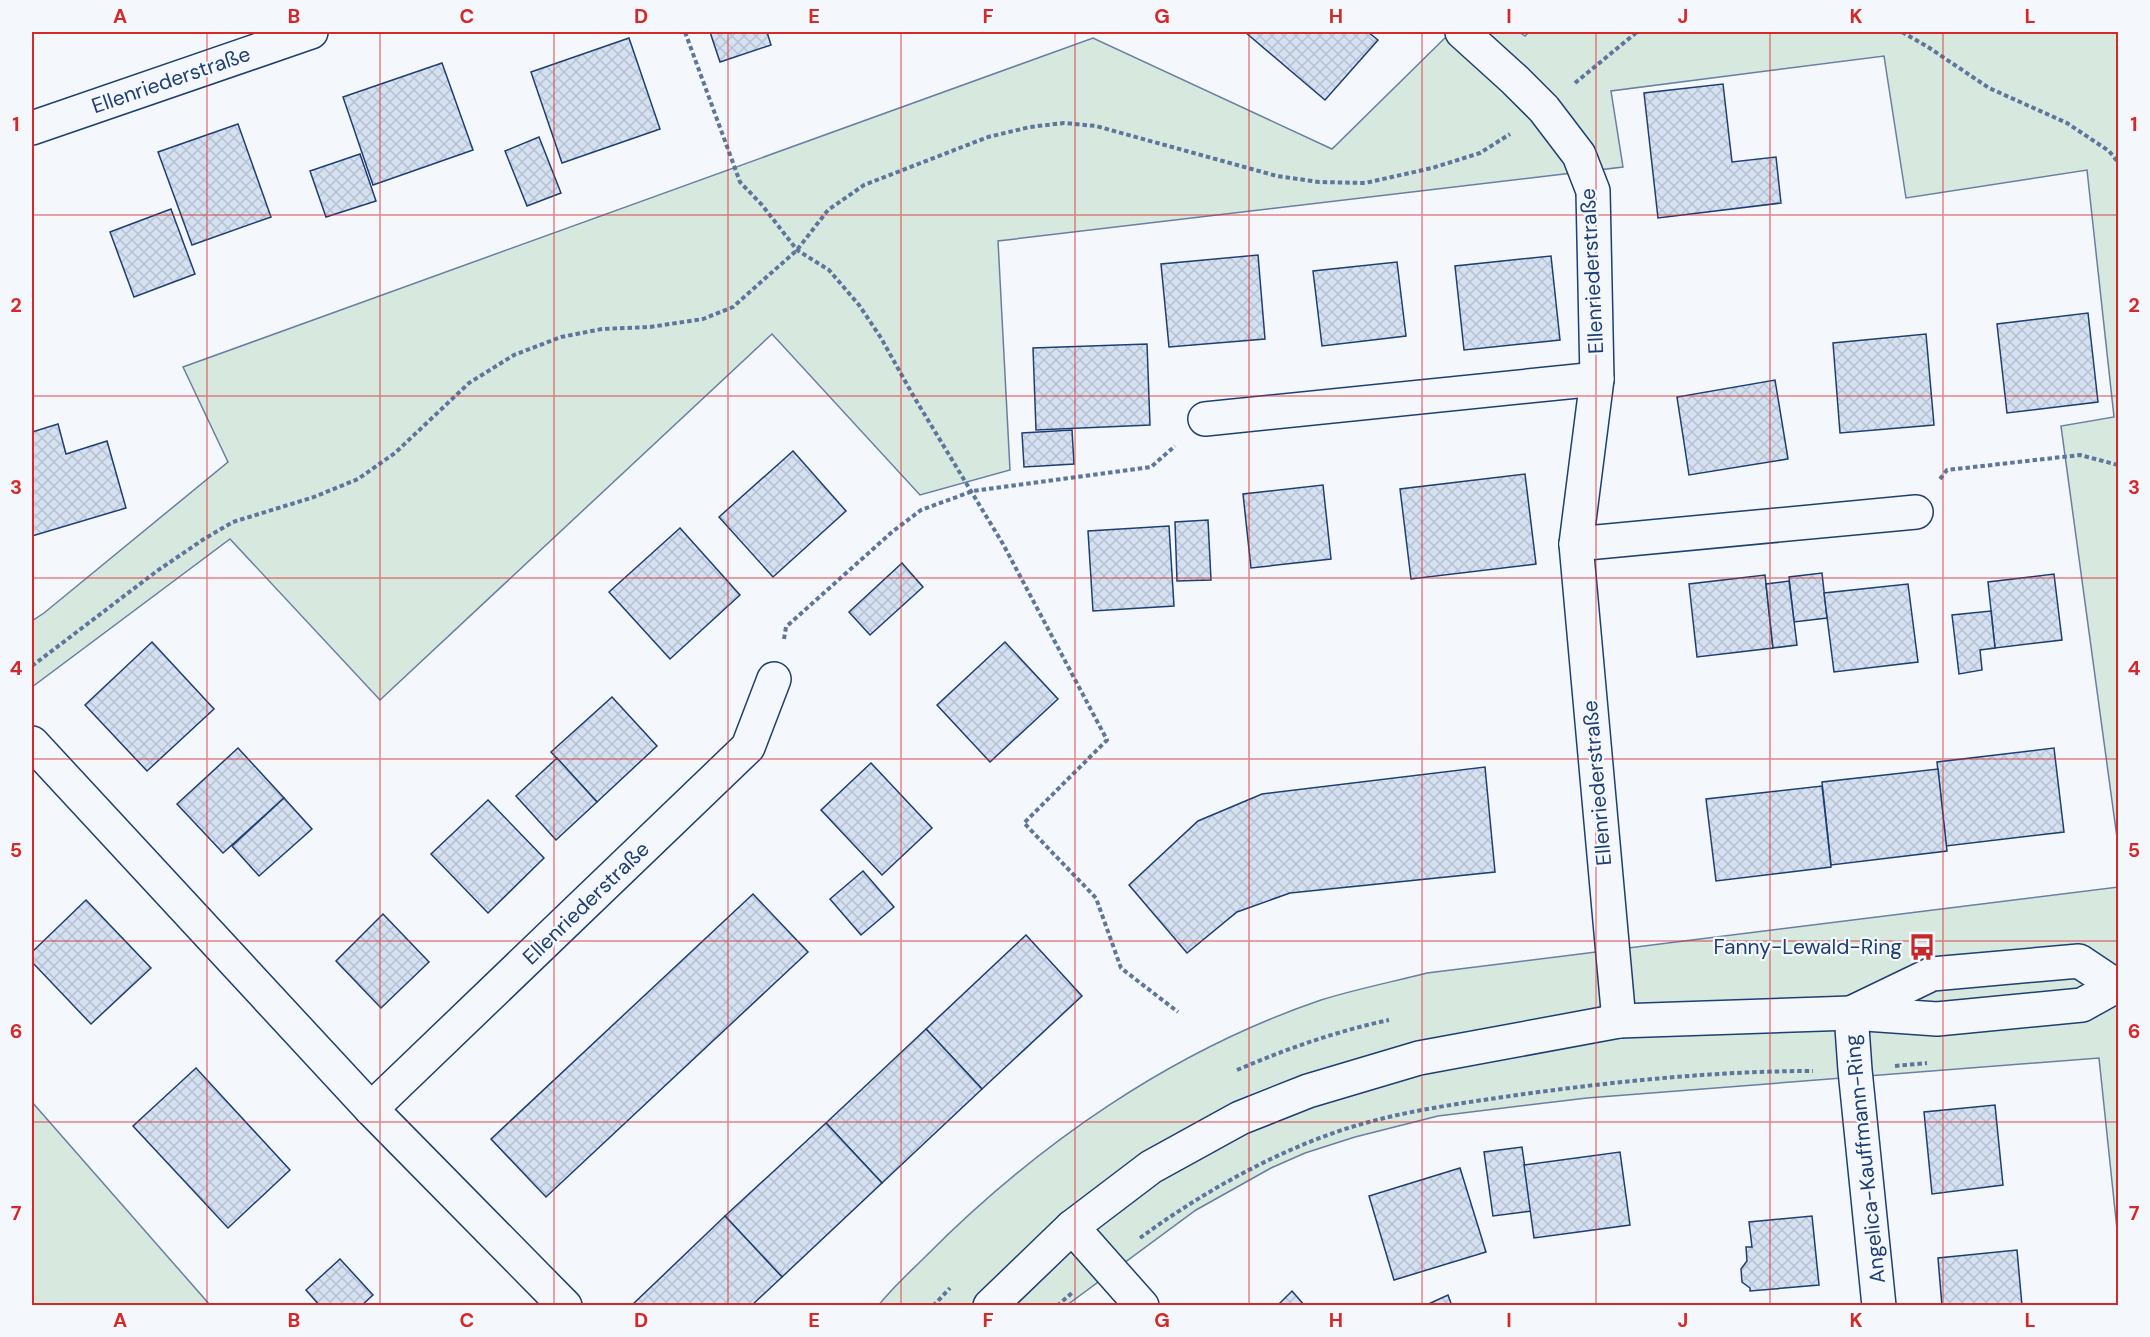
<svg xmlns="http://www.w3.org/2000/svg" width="2150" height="1337" font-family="'DM Sans',sans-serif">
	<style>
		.green { fill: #d7e8df; stroke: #687fa3; stroke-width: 1.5 }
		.building { fill: url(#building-cross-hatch); stroke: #1d3f73; stroke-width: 1.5 }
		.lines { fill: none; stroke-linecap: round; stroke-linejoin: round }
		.street-casing { stroke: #1d3f73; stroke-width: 36 }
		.path { stroke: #5e769c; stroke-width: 4; stroke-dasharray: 4.5 3; stroke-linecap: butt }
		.street { stroke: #f4f7fb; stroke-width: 33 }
		.grid { fill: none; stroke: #d62828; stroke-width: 1.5; stroke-opacity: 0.55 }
		.labels { text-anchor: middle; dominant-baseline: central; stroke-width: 4.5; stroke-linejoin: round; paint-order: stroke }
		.street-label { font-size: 21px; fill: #1d3f73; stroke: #f4f7fb }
		.poi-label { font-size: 21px; fill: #1d3f73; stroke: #f4f7fb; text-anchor: end }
		.neatline { fill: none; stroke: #d62828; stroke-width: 2 }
		.grid-label { font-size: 20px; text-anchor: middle; font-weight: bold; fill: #d62828 }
	</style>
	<defs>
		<pattern id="building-cross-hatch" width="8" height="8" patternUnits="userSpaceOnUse" patternTransform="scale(1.5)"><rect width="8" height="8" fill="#d5e0f0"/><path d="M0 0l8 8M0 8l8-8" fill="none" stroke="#b6c1d1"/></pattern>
	</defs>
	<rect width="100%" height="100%" fill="#f4f7fb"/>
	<g class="green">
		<polygon points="1451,32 1519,32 1525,36 1529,32 2118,32 2118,845 2061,426 2114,417 2087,170 1906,198 1884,56 1611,91 1623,167 998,241 1010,470 920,495 772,334 380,700 230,539 32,687 32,621 44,613 228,462 183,367 1093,38 1332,149"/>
		<path d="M 2118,887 L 2118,1239 L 2099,1058 L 1587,1098 L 1438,1116 L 1355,1137 L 1305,1153 L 1271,1168 L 1196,1210 L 1067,1305 L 878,1306 C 892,1288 909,1273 925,1257 C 1036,1145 1171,1051 1321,1000 C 1356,989 1392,982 1427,973 Z"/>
		<polygon points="32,1102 210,1305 32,1305"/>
	</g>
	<g class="building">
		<polygon points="710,32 767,32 771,45 720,62"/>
		<polygon points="1245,32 1368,32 1378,40 1325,100"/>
		<polygon points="629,38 660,129 562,163 531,72"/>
		<polygon points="442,63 473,150 373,185 343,97"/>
		<polygon points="1723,84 1732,162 1776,157 1781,203 1658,218 1644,93"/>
		<polygon points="238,124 271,217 192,245 158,152"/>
		<polygon points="539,137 561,193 527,206 505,151"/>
		<polygon points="360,154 376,201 326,217 310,171"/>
		<polygon points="171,209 195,274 134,297 110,232"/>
		<polygon points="1258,255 1265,339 1169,347 1161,264"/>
		<polygon points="1551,256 1560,340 1464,350 1455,266"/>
		<polygon points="1397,262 1406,336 1322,346 1313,271"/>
		<polygon points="2088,313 2098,402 2007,413 1997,324"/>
		<polygon points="1926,334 1934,425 1840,433 1833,343"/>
		<polygon points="1147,344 1150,425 1036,430 1033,348"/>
		<polygon points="1775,380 1788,459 1689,475 1677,397"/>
		<polygon points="58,424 66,454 107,441 126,508 32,536 32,432"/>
		<polygon points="1072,430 1074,464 1024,467 1022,433"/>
		<polygon points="793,451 846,511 773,577 719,517"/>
		<polygon points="1525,474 1536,564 1411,579 1400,489"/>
		<polygon points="1323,485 1331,559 1251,568 1243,494"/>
		<polygon points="1208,520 1211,580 1177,581 1175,522"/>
		<polygon points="1169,526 1174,606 1093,611 1088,531"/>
		<polygon points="680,528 740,595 670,659 609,592"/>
		<polygon points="902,563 923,587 870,635 849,612"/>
		<polygon points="1822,573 1827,618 1794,622 1789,577"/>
		<polygon points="2054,574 2062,640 1995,648 1988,582"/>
		<polygon points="1765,575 1773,648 1697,657 1689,584"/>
		<polygon points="1789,581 1797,645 1773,648 1766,584"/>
		<polygon points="1908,584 1918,662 1834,672 1824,593"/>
		<polygon points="1991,611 1995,648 1980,650 1982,670 1959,674 1952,615"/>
		<polygon points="152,642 214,709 147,771 85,705"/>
		<polygon points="1005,642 1058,699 990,762 937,705"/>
		<polygon points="612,697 657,746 597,802 551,752"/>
		<polygon points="238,748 284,798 223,853 177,804"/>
		<polygon points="2054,748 2064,832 1946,846 1937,762"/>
		<polygon points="557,758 597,802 556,840 516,796"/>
		<polygon points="871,763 932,828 882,875 821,810"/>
		<polygon points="1485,767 1495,872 1290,893 1237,912 1187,953 1129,885 1198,821 1262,794"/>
		<polygon points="1938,769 1947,851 1831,865 1822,782"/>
		<polygon points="1822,786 1831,867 1716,881 1706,799"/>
		<polygon points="284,798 312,829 259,876 232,846"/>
		<polygon points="488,800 544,858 488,913 431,854"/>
		<polygon points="863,871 894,907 861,935 830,899"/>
		<polygon points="753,894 808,952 546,1197 491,1139"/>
		<polygon points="86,900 151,968 91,1024 32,962 32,952"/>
		<polygon points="383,914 429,962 381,1008 336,961"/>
		<polygon points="1026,935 1082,996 982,1089 926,1029"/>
		<polygon points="926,1029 982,1089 882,1183 826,1123"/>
		<polygon points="196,1068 290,1170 228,1228 133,1126"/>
		<polygon points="1995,1105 2003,1185 1932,1194 1924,1112"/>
		<polygon points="826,1123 882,1183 782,1277 725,1216"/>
		<polygon points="1522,1147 1531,1211 1493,1216 1484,1152"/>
		<polygon points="1620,1152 1630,1225 1534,1238 1524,1165"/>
		<polygon points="1460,1168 1486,1252 1394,1280 1369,1196"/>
		<polygon points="725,1216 782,1277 751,1306 631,1306"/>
		<polygon points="1812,1216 1819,1285 1750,1291 1750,1288 1742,1282 1741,1269 1747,1261 1746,1247 1752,1247 1749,1222"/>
		<polygon points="2017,1250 2022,1306 1942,1306 1938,1258"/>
		<polygon points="340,1259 373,1295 361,1306 320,1306 306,1290"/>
		<polygon points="1292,1291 1305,1306 1277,1306"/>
		<polygon points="1448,1295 1452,1306 1424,1306"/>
	</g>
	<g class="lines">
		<defs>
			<g id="street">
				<polyline points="1462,32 1515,80 1544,109 1579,155 1593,191 1597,379 1576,544 1619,1021"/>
				<polyline points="32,128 311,32"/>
				<polyline points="1205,419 1597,379"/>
				<polyline points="1576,544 1916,512"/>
				<polyline points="32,743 371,1109 565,1306"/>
				<polyline points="1853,1012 1932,974 2079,961 2115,985"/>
				<polyline points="1851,1013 1855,1070 1879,1306"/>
				<polyline points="371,1109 748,747 774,679"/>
				<polyline points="1072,1227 1142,1306"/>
				<polyline points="990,1306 1072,1227 1151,1167 1240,1118 1308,1091 1419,1058 1619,1021 1851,1013 1937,1019 2082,1005 2118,985"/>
			</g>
		</defs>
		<use href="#street" class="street-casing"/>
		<g class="path">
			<polyline points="685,32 740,182 762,205 797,250 829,270 859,305 881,338 914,397 1003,544 1107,740 1024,823 1096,898 1121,968 1178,1012"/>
			<polyline points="1902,32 1928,47 1989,88 2067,123 2109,151 2118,162"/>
			<polyline points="1575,83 1637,32"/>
			<polyline points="1940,479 1947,470 2080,455 2118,465"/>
			<polyline points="784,639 786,627 892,532 921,510 973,491 1151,467 1175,446"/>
			<polyline points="32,666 157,571 204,539 233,522 314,497 358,479 395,453 469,383 514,355 561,337 602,329 650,327 703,319 733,307 797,250 828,210 864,185 988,137 1030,127 1064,123 1096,126 1277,176 1319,182 1365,183 1432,168 1480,153 1510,134"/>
			<polyline points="1895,1066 1927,1063"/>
			<path d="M 1237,1070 C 1286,1049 1337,1031 1389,1020"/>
			<path d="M 1140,1238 C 1196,1197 1260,1160 1325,1136 C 1389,1112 1457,1104 1524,1094 C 1620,1081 1716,1071 1813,1071"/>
			<polyline points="933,1306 950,1288"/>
			<polyline points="1057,1306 1073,1292"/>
		</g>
		<use href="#street" class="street"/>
	</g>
	<path class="grid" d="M 207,32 L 207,1306M 380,32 L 380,1306M 554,32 L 554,1306M 728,32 L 728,1306M 901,32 L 901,1306M 1075,32 L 1075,1306M 1249,32 L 1249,1306M 1422,32 L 1422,1306M 1596,32 L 1596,1306M 1770,32 L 1770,1306M 1943,32 L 1943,1306M 32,215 L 2118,215M 32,396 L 2118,396M 32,578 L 2118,578M 32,759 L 2118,759M 32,941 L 2118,941M 32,1122 L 2118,1122"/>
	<defs>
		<symbol id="bus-bare" viewBox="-9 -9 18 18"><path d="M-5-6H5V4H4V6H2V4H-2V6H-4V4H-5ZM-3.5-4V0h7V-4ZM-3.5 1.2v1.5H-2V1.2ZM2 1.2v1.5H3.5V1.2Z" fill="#c62828" stroke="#f4f7fb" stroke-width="2.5" paint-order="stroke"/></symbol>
	</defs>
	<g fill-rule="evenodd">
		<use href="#bus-bare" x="1903" y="928" width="38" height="38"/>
	</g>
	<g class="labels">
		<g class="street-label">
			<text transform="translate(171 80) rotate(-19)">Ellenriederstraße</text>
			<text transform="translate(1592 271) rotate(-93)">Ellenriederstraße</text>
			<text transform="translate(1597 783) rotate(-95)">Ellenriederstraße</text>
			<text transform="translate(586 903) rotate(-44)">Ellenriederstraße</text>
			<text transform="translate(1865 1159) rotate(-96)">Angelica-Kauffmann-Ring</text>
		</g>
		<g class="poi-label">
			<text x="1902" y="947">Fanny-Lewald-Ring</text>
		</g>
	</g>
	<rect width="2150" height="1337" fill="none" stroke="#f4f7fb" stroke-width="66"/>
	<rect x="33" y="33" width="2084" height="1271" class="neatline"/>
	<g class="grid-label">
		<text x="120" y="23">A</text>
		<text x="294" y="23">B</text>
		<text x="467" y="23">C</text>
		<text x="641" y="23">D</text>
		<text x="814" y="23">E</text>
		<text x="988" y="23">F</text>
		<text x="1162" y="23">G</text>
		<text x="1336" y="23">H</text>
		<text x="1509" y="23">I</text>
		<text x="1683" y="23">J</text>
		<text x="1856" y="23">K</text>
		<text x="2030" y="23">L</text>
		<text x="16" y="131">1</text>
		<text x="2134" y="131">1</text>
		<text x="16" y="312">2</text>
		<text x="2134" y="312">2</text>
		<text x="16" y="494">3</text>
		<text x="2134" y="494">3</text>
		<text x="16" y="675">4</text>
		<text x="2134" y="675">4</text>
		<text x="16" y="857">5</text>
		<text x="2134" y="857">5</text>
		<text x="16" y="1038">6</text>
		<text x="2134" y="1038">6</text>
		<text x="16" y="1220">7</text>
		<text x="2134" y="1220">7</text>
		<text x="120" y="1327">A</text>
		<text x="294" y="1327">B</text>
		<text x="467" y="1327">C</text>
		<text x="641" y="1327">D</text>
		<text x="814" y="1327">E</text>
		<text x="988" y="1327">F</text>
		<text x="1162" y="1327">G</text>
		<text x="1336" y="1327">H</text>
		<text x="1509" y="1327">I</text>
		<text x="1683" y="1327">J</text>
		<text x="1856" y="1327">K</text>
		<text x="2030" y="1327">L</text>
	</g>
</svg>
